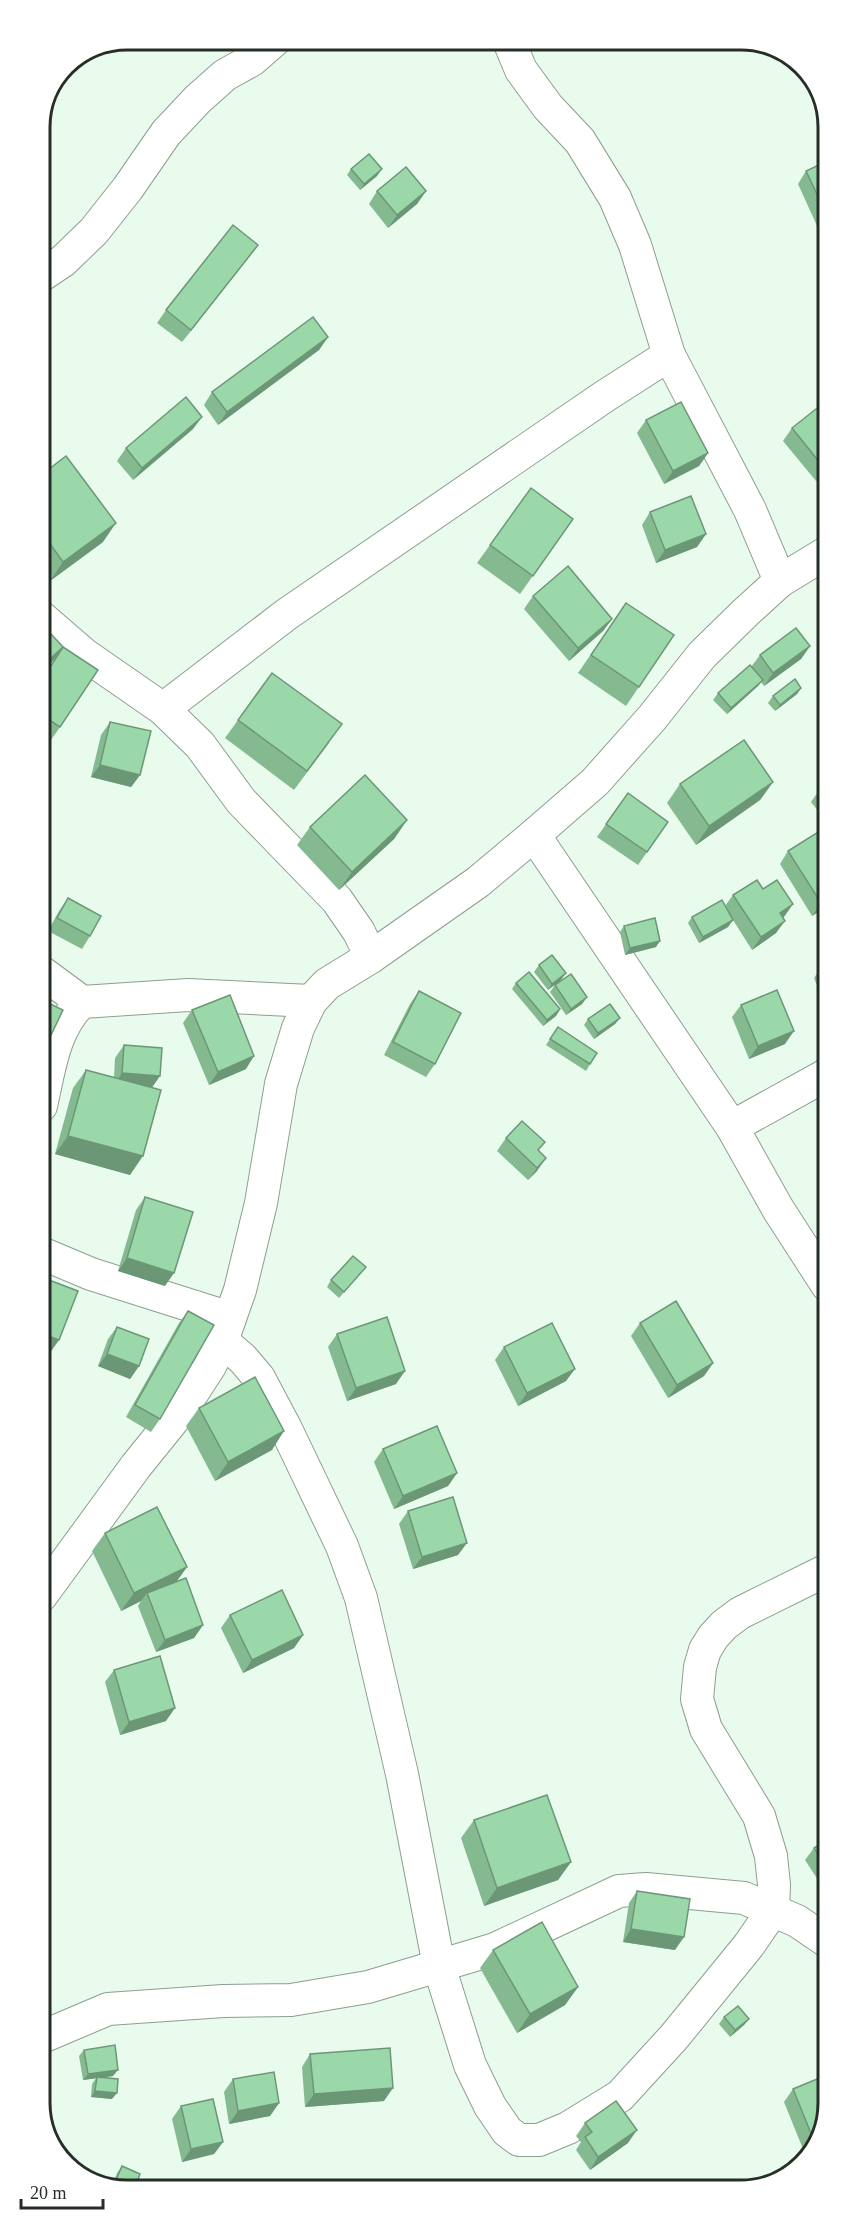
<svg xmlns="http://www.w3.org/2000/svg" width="867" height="2229" font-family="'Times New Roman',serif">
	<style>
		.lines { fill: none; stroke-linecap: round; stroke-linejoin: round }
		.street-casing { stroke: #8d9e90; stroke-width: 34 }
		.street { stroke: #fff; stroke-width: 32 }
		.wall { fill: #85ba91 }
		.shaded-wall { fill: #6c9776 }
		.building { fill: #9bd8a9; stroke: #6c9776; stroke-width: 1.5 }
		.rim { fill: none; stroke: #272e28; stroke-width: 3 }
	</style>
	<rect width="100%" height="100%" fill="#e9fbed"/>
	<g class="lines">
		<defs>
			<g id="street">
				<polyline points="508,39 521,70 548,107 580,141 615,198 635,245 669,355 750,510 780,581"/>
				<polyline points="39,277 63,261 94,231 128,188 166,133 198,99 225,75 252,60 276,39"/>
				<polyline points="40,616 85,655 163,709 200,745 241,801 337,900 359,932 371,957"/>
				<polyline points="163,709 287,614 605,396 669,355"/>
				<polyline points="534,835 732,1127 778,1209 827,1285"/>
				<polyline points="40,971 82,1002"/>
				<path d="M 41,1106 C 49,1071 54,1027 82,1002 L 188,995 L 311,1001"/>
				<polyline points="732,1127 826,1075"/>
				<polyline points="41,1253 91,1274 230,1318"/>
				<polyline points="222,1341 243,1359 259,1378 286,1429 342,1546 361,1598 402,1774 439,1966 470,2065 490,2106 507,2131 519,2140 539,2140 568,2128 620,2096 674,2037 749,1945 773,1910 774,1885 771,1856 759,1816 706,1729 697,1699 700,1667 705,1650 713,1637 724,1625 740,1613 827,1570"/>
				<polyline points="41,1596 136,1466 182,1409 210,1366 222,1341 240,1290 261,1203 281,1084 298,1028 311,1001 327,984 371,957 478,882 534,835 595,782 652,718 702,655 746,612 780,581 826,553"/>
				<polyline points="42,2037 108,2009 223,2001 291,2000 368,1987 495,1949 619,1891 646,1889 744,1898 797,1921 828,1942"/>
			</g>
		</defs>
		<use href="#street" class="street-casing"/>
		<use href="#street" class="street"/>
	</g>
	<g class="wall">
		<polygon points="240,39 248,39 244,43"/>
		<polygon points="721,39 747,39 725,50"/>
		<polygon points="825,162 825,224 818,228 798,184 806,171"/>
		<polygon points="351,169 377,176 360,190 347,175"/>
		<polygon points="377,191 426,191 417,204 388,228 369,204"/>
		<polygon points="258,245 182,342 157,323 166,310"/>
		<polygon points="328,337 319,350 218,425 204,405 212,392"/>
		<polygon points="825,411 825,473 816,481 783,441 792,428"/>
		<polygon points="646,420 708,453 699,466 664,484 637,433"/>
		<polygon points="193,429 133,480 117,461 126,448"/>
		<polygon points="40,476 103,542 50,581 40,566"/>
		<polygon points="531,488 573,519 520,594 477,563"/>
		<polygon points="650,512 706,534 697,547 656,563 642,525"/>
		<polygon points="533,596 612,619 603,631 569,661 524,609"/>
		<polygon points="626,603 674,635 626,706 578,673"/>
		<polygon points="810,646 801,659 764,686 761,682 758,686 727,714 713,700 718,693 751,667 760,655"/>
		<polygon points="63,647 60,727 51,740 40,732 40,682"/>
		<polygon points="801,688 797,694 775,711 768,703 773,696"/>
		<polygon points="238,720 329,743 294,790 225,738"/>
		<polygon points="110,722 140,775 131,787 91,777 101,735"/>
		<polygon points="773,782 760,800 696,845 667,803 680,784"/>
		<polygon points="826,784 826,821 811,802 820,789"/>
		<polygon points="628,793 668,822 638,865 597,837"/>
		<polygon points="407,820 394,839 339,890 297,845 310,827"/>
		<polygon points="826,827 826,907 812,916 780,864 788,851"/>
		<polygon points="733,895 783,917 776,933 752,950 733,920 728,927 699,943 688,923 692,917 725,906"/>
		<polygon points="68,898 90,936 82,949 48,931 59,911"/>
		<polygon points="624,926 656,947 625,955 620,932"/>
		<polygon points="826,964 826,1007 814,978 823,965"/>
		<polygon points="539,965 561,980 548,990 534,972"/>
		<polygon points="516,983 560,1009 556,1016 543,1026 512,989"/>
		<polygon points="555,985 587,997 582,1004 566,1015 550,992"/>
		<polygon points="419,991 435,1064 426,1077 384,1055 410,1004"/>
		<polygon points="741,1005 785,1044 749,1059 732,1017"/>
		<polygon points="192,1010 246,1069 209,1085 183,1023"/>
		<polygon points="620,1018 615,1024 594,1039 584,1025 588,1019"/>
		<polygon points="558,1027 597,1053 586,1071 546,1045"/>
		<polygon points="124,1045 152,1088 130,1175 55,1154 73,1088 86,1070 114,1077 115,1058"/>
		<polygon points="506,1138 539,1151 537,1171 528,1180 497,1151"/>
		<polygon points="145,1197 165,1286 118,1271 136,1210"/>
		<polygon points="366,1267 339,1298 327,1287 331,1280"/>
		<polygon points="188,1311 160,1419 151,1432 126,1417 179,1323"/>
		<polygon points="640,1323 713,1363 704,1376 668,1398 631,1336"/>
		<polygon points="117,1327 139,1366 130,1379 98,1366 108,1339"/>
		<polygon points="337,1334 396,1384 347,1401 328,1347"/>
		<polygon points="504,1347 566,1381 518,1406 495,1360"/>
		<polygon points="199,1408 272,1450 215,1481 186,1426"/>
		<polygon points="383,1449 457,1473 448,1486 394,1509 374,1462"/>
		<polygon points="408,1511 458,1555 413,1569 399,1524"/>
		<polygon points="105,1533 187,1567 176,1582 203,1625 194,1638 156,1652 138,1606 141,1601 121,1611 92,1551"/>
		<polygon points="230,1615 303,1635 294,1648 243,1673 221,1628"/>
		<polygon points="114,1670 166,1721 120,1735 105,1682"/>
		<polygon points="474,1820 571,1862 558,1880 484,1906 461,1838"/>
		<polygon points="828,1839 828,1874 818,1880 805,1860 814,1848"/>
		<polygon points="637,1891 675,1950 623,1942 629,1903"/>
		<polygon points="493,1950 578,1987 565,2005 517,2033 480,1968"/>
		<polygon points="724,2017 749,2019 744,2025 730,2037 719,2024"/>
		<polygon points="84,2050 113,2076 103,2078 112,2099 91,2097 92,2084 96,2078 83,2080 79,2056"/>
		<polygon points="310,2054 384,2101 305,2107 302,2067"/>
		<polygon points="233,2079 279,2103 270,2116 229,2124 224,2092"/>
		<polygon points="793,2089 828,2103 814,2144 803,2149 784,2102"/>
		<polygon points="181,2106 223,2142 214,2154 182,2162 172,2119"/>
		<polygon points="585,2123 628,2143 590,2170 576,2150 581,2142 576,2136"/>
		<polygon points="122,2166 120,2190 112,2187 117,2173"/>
	</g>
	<g class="shaded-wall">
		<polygon points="733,39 747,39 749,40 725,50"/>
		<polygon points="382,169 377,176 360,190 364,184"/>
		<polygon points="426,191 417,204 388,228 397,215"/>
		<polygon points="825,218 825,224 818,228"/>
		<polygon points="258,245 249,257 182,342 191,330"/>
		<polygon points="328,337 319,350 218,425 227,412"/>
		<polygon points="202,417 193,429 133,480 142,468"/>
		<polygon points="708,453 699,466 664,484 673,471"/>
		<polygon points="825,468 825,473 816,481"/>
		<polygon points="116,523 103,542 50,581 63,562"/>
		<polygon points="706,534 697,547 656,563 665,550"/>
		<polygon points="612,619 603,631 569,661 578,648"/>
		<polygon points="810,646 801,659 764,686 773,673"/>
		<polygon points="63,647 54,660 40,673 40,668"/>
		<polygon points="763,680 758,686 727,714 731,708"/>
		<polygon points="801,688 797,694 775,711 780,705"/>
		<polygon points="100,765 140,775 131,787 91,777"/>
		<polygon points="773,782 760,800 696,845 709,826"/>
		<polygon points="407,820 394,839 339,890 352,872"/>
		<polygon points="826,900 826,907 812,916 821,903"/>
		<polygon points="793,904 784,917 771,926 780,913"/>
		<polygon points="733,920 728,927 699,943 703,937"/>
		<polygon points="785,921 776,933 752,950 761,937"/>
		<polygon points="660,941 656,947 625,955 630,948"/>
		<polygon points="566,973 561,980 548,990 552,984"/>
		<polygon points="587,997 582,1004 566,1015 571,1009"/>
		<polygon points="560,1009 556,1016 543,1026 547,1020"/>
		<polygon points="620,1018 615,1024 594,1039 598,1033"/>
		<polygon points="794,1031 785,1044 749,1059 758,1046"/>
		<polygon points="254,1056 246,1069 209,1085 218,1072"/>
		<polygon points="122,1073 160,1076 151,1089 113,1086"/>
		<polygon points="68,1136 143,1156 130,1175 55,1154"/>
		<polygon points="546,1158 537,1171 528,1180 537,1168"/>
		<polygon points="127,1258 174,1273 165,1286 118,1271"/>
		<polygon points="41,1333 59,1340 50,1353 41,1349"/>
		<polygon points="107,1354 139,1366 130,1379 98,1366"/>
		<polygon points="713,1363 704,1376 668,1398 677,1385"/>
		<polygon points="575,1369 566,1381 518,1406 527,1393"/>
		<polygon points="405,1371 396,1384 347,1401 356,1388"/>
		<polygon points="284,1431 272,1450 215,1481 228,1462"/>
		<polygon points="457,1473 448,1486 394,1509 403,1496"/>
		<polygon points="467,1543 458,1555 413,1569 422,1557"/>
		<polygon points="187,1567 174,1585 147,1593 141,1601 121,1611 134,1593"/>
		<polygon points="203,1625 194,1638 156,1652 165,1640"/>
		<polygon points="303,1635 294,1648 243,1673 252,1660"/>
		<polygon points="175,1708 166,1721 120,1735 129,1722"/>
		<polygon points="571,1862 558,1880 484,1906 497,1888"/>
		<polygon points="828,1867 828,1874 818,1880 827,1868"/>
		<polygon points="631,1929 684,1937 675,1950 623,1942"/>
		<polygon points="578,1987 565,2005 517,2033 530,2014"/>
		<polygon points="749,2019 744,2025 730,2037 735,2030"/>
		<polygon points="118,2070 113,2076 83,2080 88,2074"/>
		<polygon points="393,2088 384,2101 305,2107 314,2094"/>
		<polygon points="95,2091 117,2093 112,2099 91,2097"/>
		<polygon points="279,2103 270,2116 229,2124 238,2111"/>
		<polygon points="637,2130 628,2143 590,2170 598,2157"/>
		<polygon points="818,2134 814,2144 803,2149 812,2136"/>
		<polygon points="223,2142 214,2154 182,2162 191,2149"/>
	</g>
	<g class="building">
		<polygon points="369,154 382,169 364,184 351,169"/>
		<polygon points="825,162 825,211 806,171"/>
		<polygon points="406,167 426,191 397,215 377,191"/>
		<polygon points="233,225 258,245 191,330 166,310"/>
		<polygon points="313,317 328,337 227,412 212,392"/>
		<polygon points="186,397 202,417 142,468 126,448"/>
		<polygon points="681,402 708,453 673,471 646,420"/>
		<polygon points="821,405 825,411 825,469 792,428"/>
		<polygon points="66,456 116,523 63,562 40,530 40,476"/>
		<polygon points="531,488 573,519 533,576 490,545"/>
		<polygon points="691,496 706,534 665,550 650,512"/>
		<polygon points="568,566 612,619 578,648 533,596"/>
		<polygon points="626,603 674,635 639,687 591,655"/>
		<polygon points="40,622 63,647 40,668"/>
		<polygon points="796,628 810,646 773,673 760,655"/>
		<polygon points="63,647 98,670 60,727 40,714 40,683"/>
		<polygon points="750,665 763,680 731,708 718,693"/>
		<polygon points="272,673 342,724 307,771 238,720"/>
		<polygon points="795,679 801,688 780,705 773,696"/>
		<polygon points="110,722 151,731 140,775 100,765"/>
		<polygon points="744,740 773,782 709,826 680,784"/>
		<polygon points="365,775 407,820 352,872 310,827"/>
		<polygon points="826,784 826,797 820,789"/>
		<polygon points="628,793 668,822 647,852 606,824"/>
		<polygon points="826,827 826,900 821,903 788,851"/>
		<polygon points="757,880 763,889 777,880 793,904 780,913 785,921 761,937 733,895"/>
		<polygon points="68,898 101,916 90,936 57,918"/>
		<polygon points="722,900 733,920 703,937 692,917"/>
		<polygon points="655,918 660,941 630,948 624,926"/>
		<polygon points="552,955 566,973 552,984 539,965"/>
		<polygon points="826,964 826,972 823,965"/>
		<polygon points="529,972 560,1009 547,1020 516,983"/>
		<polygon points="571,974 587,997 571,1009 555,985"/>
		<polygon points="777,990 794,1031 758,1046 741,1005"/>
		<polygon points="419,991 461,1013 435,1064 393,1042"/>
		<polygon points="230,995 254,1056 218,1072 192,1010"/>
		<polygon points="40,999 63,1010 41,1056"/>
		<polygon points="610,1004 620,1018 598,1033 588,1019"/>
		<polygon points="558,1027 597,1053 590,1064 550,1039"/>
		<polygon points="124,1045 162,1048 160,1076 122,1073"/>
		<polygon points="86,1070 161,1090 143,1156 68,1136"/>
		<polygon points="522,1121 545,1142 538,1150 546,1158 537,1168 506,1138"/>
		<polygon points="145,1197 193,1212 174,1273 127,1258"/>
		<polygon points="353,1256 366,1267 344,1292 331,1280"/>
		<polygon points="41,1277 78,1291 59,1340 41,1333"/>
		<polygon points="676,1301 713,1363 677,1385 640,1323"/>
		<polygon points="188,1311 214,1325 160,1419 135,1405"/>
		<polygon points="387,1317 405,1371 356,1388 337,1334"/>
		<polygon points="552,1323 575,1369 527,1393 504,1347"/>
		<polygon points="117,1327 149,1339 139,1366 107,1354"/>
		<polygon points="255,1377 284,1431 228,1462 199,1408"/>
		<polygon points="437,1426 457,1473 403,1496 383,1449"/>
		<polygon points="453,1497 467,1543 422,1557 408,1511"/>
		<polygon points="157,1507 187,1567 134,1593 105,1533"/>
		<polygon points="186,1578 203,1625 165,1640 147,1593"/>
		<polygon points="282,1590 303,1635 252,1660 230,1615"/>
		<polygon points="160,1656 175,1708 129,1722 114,1670"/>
		<polygon points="547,1795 571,1862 497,1888 474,1820"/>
		<polygon points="828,1839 828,1867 827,1868 814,1848"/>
		<polygon points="637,1891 690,1899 684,1937 631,1929"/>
		<polygon points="542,1922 578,1987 530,2014 493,1950"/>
		<polygon points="738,2006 749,2019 735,2030 724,2017"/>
		<polygon points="115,2045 118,2070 88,2074 84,2050"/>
		<polygon points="390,2048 393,2088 314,2094 310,2054"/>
		<polygon points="274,2072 279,2103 238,2111 233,2079"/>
		<polygon points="97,2077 118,2079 117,2093 95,2091"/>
		<polygon points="822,2077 828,2091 828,2103 818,2134 812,2136 793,2089"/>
		<polygon points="213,2099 223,2142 191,2149 181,2106"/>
		<polygon points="616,2101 637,2130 598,2157 585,2137 592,2132 585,2123"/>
		<polygon points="122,2166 140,2174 134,2190 120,2190 113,2187"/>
	</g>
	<path d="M0 0H867V2229H0ZM127 50H741A77 77 0 0 1 818 127V2103A77 77 0 0 1 741 2180H127A77 77 0 0 1 50 2103V127A77 77 0 0 1 127 50Z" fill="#fff" fill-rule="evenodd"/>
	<path class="rim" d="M127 50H741A77 77 0 0 1 818 127V2103A77 77 0 0 1 741 2180H127A77 77 0 0 1 50 2103V127A77 77 0 0 1 127 50Z"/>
	<path d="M21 2199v9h82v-9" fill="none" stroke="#272e28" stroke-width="3"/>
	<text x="30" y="2199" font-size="18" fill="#272e28" stroke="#ffffff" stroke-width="4.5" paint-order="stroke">20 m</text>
</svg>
